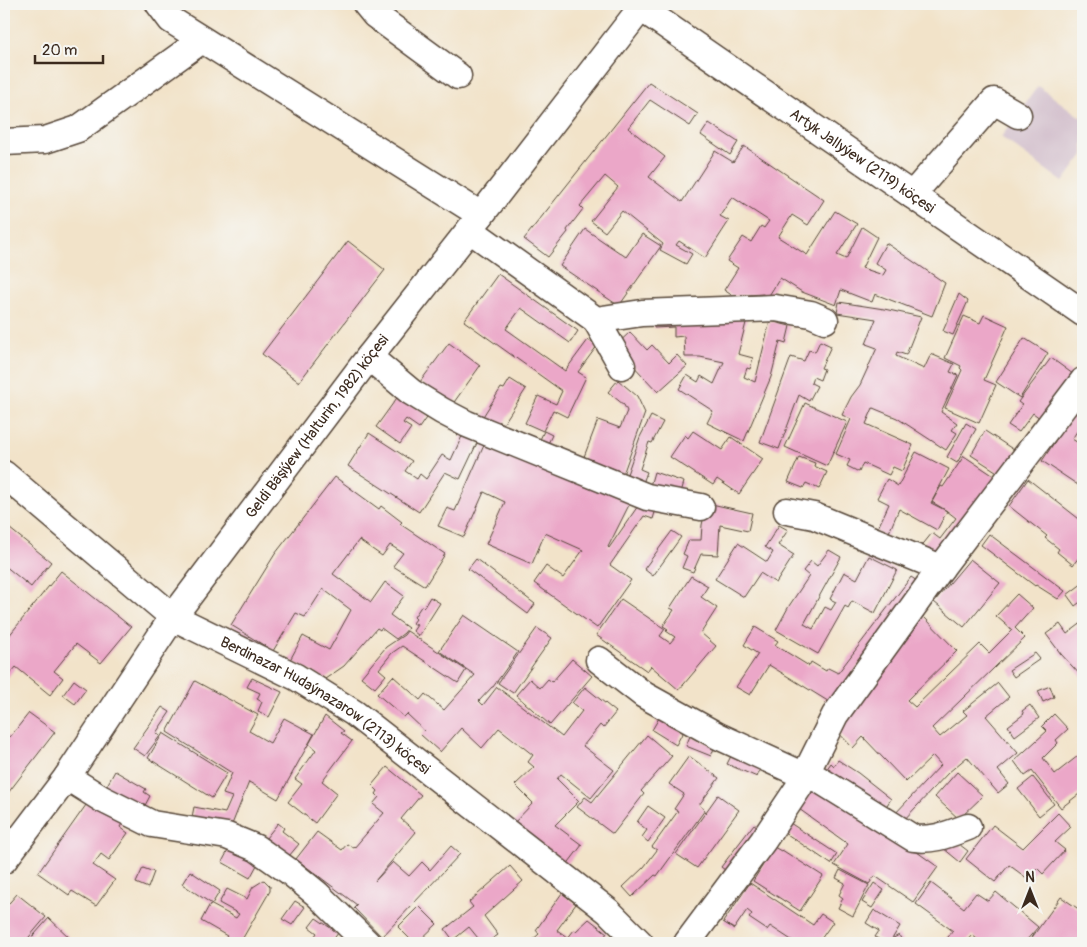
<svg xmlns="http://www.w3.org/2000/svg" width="1087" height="947" font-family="Pangolin,sans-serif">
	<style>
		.industrial { fill: #d1bdcb }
		.building { fill: #eba7c8 }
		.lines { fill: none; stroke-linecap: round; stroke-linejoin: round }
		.minor-casing { stroke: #564638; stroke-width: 29 }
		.minor { stroke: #fff; stroke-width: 26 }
		.labels { text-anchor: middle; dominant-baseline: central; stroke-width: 4; stroke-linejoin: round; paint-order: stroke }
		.street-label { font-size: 15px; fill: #3b2a1e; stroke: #f6f6f2 }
	</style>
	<rect width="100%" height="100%" fill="#f6f6f2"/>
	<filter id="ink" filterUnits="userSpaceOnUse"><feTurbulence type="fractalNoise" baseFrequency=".02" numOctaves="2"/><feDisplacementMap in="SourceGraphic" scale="10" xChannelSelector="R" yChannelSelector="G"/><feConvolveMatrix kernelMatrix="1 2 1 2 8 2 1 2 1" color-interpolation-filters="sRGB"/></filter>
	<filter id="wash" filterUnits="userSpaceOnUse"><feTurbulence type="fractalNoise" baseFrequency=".0096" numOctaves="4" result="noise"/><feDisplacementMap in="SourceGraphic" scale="20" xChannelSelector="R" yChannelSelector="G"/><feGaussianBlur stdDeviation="1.12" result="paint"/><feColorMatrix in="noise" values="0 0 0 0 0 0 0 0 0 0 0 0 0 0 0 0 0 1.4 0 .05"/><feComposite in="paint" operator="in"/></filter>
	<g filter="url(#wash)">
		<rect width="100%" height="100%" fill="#f2e3c9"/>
		<polygon class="industrial" points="1038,86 1083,119 1083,155 1063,182 1001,137"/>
		<g id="blocks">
			<g class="building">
				<polygon points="649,82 698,114 690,126 650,100 628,128 665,157 649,177 682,202 715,151 733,162 744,146 824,200 808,225 792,215 778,237 807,255 835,211 857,224 837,255 846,259 862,227 877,237 862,268 883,275 886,270 875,263 886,243 945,283 932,316 875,294 872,302 841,290 836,305 802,292 780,278 768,297 763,294 733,296 724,290 738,268 727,261 743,237 751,242 761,226 764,228 769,221 732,197 720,216 729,221 705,258 679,241 676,245 692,254 686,264 660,250 663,244 622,211 605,232 591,221 618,187 605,176 580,206 583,209 567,230 568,232 548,257 524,239"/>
				<polygon points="709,123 738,142 730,155 701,135"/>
				<polygon points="585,229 626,257 642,234 661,246 619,306 560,266"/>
				<polygon points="348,241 385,270 299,382 262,354"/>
				<polygon points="498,274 578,331 570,343 521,308 506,329 565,371 588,340 597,346 578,372 586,377 567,417 553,410 543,431 525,423 538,396 556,404 562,391 464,321"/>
				<polygon points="959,294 968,301 953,335 943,331"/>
				<polygon points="839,302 884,309 921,317 906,355 897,352 896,356 924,369 931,354 954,364 950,372 958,375 941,412 957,423 952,430 957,433 946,450 897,418 873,408 866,424 913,445 902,471 893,467 889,475 863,463 859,472 847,466 850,460 836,454 851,419 842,415 851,397 860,385 877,348 866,344 876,319 837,313"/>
				<polygon points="984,315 1008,326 984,380 996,385 979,423 945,408 962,370 960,368 961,366 945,358 964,316 980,323"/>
				<polygon points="654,317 747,319 738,354 753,358 750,369 747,368 744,377 755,382 770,321 790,326 786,343 780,341 771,377 744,441 707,423 713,411 679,389 687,375 698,382 701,376 714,384 724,362 700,357 685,357 684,336 674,337 674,327 654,328"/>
				<polygon points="630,332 647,350 652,345 669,363 677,355 687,366 658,392 615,346"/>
				<polygon points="1024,338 1048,353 1020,398 996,382"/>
				<polygon points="820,341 831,346 821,368 824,369 820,380 813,377 811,383 817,386 809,401 799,395 779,449 760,442 791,357 804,361 809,350 815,352"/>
				<polygon points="449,343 480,366 452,405 420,382"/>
				<polygon points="1051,358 1077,377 1044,421 1033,413 1019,432 1008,425 1022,405 1018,402"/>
				<polygon points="510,379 526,389 500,429 482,418 501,388 504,389"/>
				<polygon points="618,380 637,396 645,413 622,477 582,462 598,420 620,428 627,411 624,405 608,392"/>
				<polygon points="399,395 428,415 419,428 406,419 403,423 411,428 400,444 376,427"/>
				<polygon points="1083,399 1083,422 1072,439 1083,446 1083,477 1078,485 1042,461"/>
				<polygon points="805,403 847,422 827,466 785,447"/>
				<polygon points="651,416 663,422 652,443 649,442 640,469 647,472 643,483 626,477 640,437"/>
				<polygon points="966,423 976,429 957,463 947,457"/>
				<polygon points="544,431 552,435 545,450 537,446"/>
				<polygon points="693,431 722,450 731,437 763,459 739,494 717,479 713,485 670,457 685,435 688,438"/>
				<polygon points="985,431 1017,452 1002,475 971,455"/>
				<polygon points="369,433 412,461 405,471 417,479 420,474 426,479 442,455 451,460 463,434 478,441 460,479 445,472 419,512 348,466"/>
				<polygon points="485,443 631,501 608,547 609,548 640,503 656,509 653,519 644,516 610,565 631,580 597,628 534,583 546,566 563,578 583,550 545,533 532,564 486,544 505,502 484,492 464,537 438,526 447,508 455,511"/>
				<polygon points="916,452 949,469 931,503 947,511 937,530 899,509 887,537 876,532 889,504 877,498 887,479 898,486"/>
				<polygon points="964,456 997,478 941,558 920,548 932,533 940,539 956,518 947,511 932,502 941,486 943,487"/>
				<polygon points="799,457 815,463 814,466 827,472 819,489 806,483 803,488 788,482"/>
				<polygon points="654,472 684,482 680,496 650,486"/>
				<polygon points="335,477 379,509 381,506 402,522 400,524 445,554 425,586 393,566 403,553 390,545 382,556 359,540 333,574 371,602 385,582 404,596 390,615 408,628 404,633 396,639 381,628 380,630 377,628 344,666 325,679 290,660 303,636 329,650 351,610 323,589 305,617 296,613 273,651 231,625 275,554"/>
				<polygon points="1028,479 1083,522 1083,552 1073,565 1057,552 1059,549 1045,538 1047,536 1009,506"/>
				<polygon points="707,503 752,513 748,531 720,525 718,555 701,554 693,572 682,568 687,556 683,554 689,540 701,540 702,525"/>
				<polygon points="4,524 51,562 31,587 4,565"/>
				<polygon points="779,525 788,530 778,545 794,555 776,583 760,573 744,597 715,579 738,543 767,562 773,552 765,547"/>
				<polygon points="672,531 681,537 653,576 644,569"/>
				<polygon points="989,534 1065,591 1058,599 1036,585 1035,586 981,545"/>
				<polygon points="829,550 841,557 804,624 813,629 825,607 831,610 836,602 830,599 844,572 857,579 869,556 897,570 875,613 852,601 848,608 845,606 818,654 776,630 789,606 809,576 803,571 811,561 817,566"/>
				<polygon points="476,559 535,604 528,614 468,569"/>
				<polygon points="970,559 1000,583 964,627 934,602"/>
				<polygon points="61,571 131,627 101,663 76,644 54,671 63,678 50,695 16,667 4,682 4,633 8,637"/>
				<polygon points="691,576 708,586 701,597 717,608 701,633 716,646 679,690 651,666 647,671 596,635 621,599 665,629 660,636 670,643 675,637 666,631 668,629 663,626 674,610 670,608"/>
				<polygon points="911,577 920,583 831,703 769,665 750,695 736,687 758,654 744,645 755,627 778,641 775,645 809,666 811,662 826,671 828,668 838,673"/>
				<polygon points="1083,583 1083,600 1075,606 1067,595"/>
				<polygon points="1017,594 1033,608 1015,628 1025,638 932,728 940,737 967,715 963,711 998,683 1009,697 986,716 1018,753 998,770 1009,784 998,793 967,757 948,773 901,823 893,816 941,765 933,756 906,782 863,737 853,748 834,728 842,716 923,616 957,651 907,700 915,707 980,644 989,653 1012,630 996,616"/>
				<polygon points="430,597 440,603 419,636 413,631 417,625 413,623 416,619 414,617 422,605 424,607"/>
				<polygon points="464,615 518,652 493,687 492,687 479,701 483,705 497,687 562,737 582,711 572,703 585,687 616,712 603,728 600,725 583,746 614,770 591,798 561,774 557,779 579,801 555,825 582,845 566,866 512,825 533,803 515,785 534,767 528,762 533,755 499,728 482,748 461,728 440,752 421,735 425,731 407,714 404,717 377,694 393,676 420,700 425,694 444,710 475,675 439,651"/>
				<polygon points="1083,622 1083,678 1061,654 1046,634 1060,624 1067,634"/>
				<polygon points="537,628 552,638 513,693 498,683"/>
				<polygon points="407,631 466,670 458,683 402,646 392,653 379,669 386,675 375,688 361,677 386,647 404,635"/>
				<polygon points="1035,653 1040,659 1014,677 1009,670"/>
				<polygon points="572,659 592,676 550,725 516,695 530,679 540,688 548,679 552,682"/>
				<polygon points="252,678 282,692 269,717 258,711 262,702 257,699 260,693 247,687"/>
				<polygon points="74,680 86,689 75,704 63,695"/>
				<polygon points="195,681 258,715 249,731 270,743 284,718 314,734 278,799 249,782 231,827 192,817 194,807 225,813 232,797 223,794 232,773 167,732"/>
				<polygon points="1050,686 1054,697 1043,702 1038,691"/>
				<polygon points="1030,705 1039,718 1015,736 1008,726 1024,714 1022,711"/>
				<polygon points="162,707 170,712 156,733 160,736 145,756 133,748"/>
				<polygon points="29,713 55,732 8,793 4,790 4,733 10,737"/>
				<polygon points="1054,714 1068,729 1056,740 1058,743 1043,758 1055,774 1083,752 1083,791 1061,808 1032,771 1025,776 1014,761 1047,731 1042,726"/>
				<polygon points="325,716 344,731 341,733 352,741 322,781 337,793 315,823 288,802 302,784 295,779 316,750 309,744"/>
				<polygon points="659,718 683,732 676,745 652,730"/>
				<polygon points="163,733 227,773 212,798 148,758"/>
				<polygon points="647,735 672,756 641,791 644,794 613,834 577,807 585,797 592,802"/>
				<polygon points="690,736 715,746 711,756 686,746"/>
				<polygon points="732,754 761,767 757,777 727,764"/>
				<polygon points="689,756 719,778 699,805 705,810 657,876 655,875 632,897 623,887 644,867 657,850 652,847 678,811 674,809 684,794 669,784"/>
				<polygon points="838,760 858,773 891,799 883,811 824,773 831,763 834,766"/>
				<polygon points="387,767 421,795 401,819 416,832 375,881 393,862 409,876 422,862 430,870 451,846 460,854 382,937 354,908 357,905 296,859 317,832 342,850 347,844 354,848 384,813 373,804 379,797 376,794 378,791 372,785"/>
				<polygon points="115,771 146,789 144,792 150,796 142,811 105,789"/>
				<polygon points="957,772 983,796 959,819 935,797"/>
				<polygon points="1033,777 1054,804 1039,816 1018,789"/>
				<polygon points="819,782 938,867 913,902 875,876 869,884 834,865 848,844 799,809"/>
				<polygon points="718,795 739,810 697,868 676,854"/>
				<polygon points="91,798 126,817 120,827 128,833 109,860 101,854 93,865 115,880 96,906 72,891 69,895 38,873"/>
				<polygon points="648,806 665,818 648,842 642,837 647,830 637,822"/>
				<polygon points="1058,813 1071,827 1055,842 1065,850 1043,874 1037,868 1028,879 1009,865 995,882 966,859 993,825 1023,848"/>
				<polygon points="278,823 284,828 282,831 299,844 289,856 266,838"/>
				<polygon points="790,823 837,854 831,864 784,832"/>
				<polygon points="754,824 762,830 729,873 721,867"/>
				<polygon points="951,838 968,851 960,862 943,848"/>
				<polygon points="231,845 247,855 257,865 250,878 222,862"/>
				<polygon points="774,847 781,851 782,850 823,876 800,911 753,881"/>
				<polygon points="510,866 523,881 484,916 498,935 486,943 482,943 469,927 453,940 445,929 473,907 469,902"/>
				<polygon points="143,868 154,872 148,888 136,883"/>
				<polygon points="840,870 869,885 853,916 838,908 843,898 839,895 845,883 836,878"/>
				<polygon points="190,871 220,891 212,904 182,884"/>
				<polygon points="264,880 270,886 270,891 240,943 228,943 230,941 225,939 227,936 201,921 210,904 236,918 239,914 219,903 227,889 247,899 253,887"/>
				<polygon points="750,883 813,925 821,914 833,922 821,939 824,941 823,943 796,943 770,926 767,930 749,918 752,914 747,910 734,929 723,922"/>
				<polygon points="874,883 884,890 872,908 862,902"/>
				<polygon points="931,883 964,908 976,893 988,901 996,892 1038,927 1024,943 982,943 972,935 965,943 943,943 953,931 916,904"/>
				<polygon points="562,893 576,904 557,930 567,937 562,943 529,943 539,934 536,930"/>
				<polygon points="17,894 46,917 24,943 4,943 4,909"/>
				<polygon points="1061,897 1083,912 1083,943 1028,943"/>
				<polygon points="295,901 305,907 292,925 282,919"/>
				<polygon points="419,906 437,924 417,943 414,943 398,927"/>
				<polygon points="874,910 900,926 892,939 899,935 903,943 885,943 875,937 879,931 866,923"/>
				<polygon points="49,918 71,939 67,943 27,943"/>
				<polygon points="316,918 338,933 331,943 310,943 317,933 309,927"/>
				<polygon points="589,919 607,933 600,943 564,943 574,930 576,931"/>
			</g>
		</g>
	</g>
	<g filter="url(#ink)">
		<use href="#blocks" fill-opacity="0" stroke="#564638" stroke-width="1"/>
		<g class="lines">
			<defs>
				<g id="minor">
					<polyline points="159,4 171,20 481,215"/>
					<polyline points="366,4 375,15 458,76"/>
					<path id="s1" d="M 641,8 L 1083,313"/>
					<polyline points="4,142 45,140 78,129 202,40"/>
					<polyline points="912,195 994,101 1018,115"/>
					<polyline points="470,230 596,320 642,313 775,308 811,314 825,320"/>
					<polyline points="596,320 622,366"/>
					<polyline points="369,357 411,392 442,411 467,424 647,497 701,507"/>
					<path id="s2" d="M 4,474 L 173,617 L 296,677 L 354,713 L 608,911 L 640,943"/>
					<polyline points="787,511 814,516 941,568"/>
					<path d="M 599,660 L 644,695 L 718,736 L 805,776 L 818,779 L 913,838 C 934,841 949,834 968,827"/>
					<polyline points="67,777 102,799 152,824 227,836 256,848 290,872 317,894 367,943"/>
					<path id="s3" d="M 4,860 L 67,777 L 173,617 L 369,357 L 481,215 L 644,4"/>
					<polyline points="687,943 763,841 799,787 835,715 941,568 1083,381"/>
				</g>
			</defs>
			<use href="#minor" class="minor-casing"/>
			<use href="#minor" class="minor"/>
		</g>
	</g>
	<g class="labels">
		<g class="street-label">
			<text stroke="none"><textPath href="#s1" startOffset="269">Artyk Jallyýew (2119) köçesi</textPath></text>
			<text stroke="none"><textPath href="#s3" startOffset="535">Geldi Bäşiýew (Halturin, 1982) köçesi</textPath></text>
			<text stroke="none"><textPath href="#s2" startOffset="398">Berdinazar Hudaýnazarow (2113) köçesi</textPath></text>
		</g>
	</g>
	<rect width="1087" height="947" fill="none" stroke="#f6f6f2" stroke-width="20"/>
	<g transform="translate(1030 890)" stroke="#f6f6f2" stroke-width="4" paint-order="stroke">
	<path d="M0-4L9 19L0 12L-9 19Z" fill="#3b2a1e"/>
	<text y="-8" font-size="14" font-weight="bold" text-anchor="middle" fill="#3b2a1e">N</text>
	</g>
	<path d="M35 55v8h68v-8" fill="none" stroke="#3b2a1e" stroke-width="2.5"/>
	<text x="42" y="55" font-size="15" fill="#3b2a1e" stroke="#f6f6f2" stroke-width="4" paint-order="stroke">20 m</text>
</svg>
